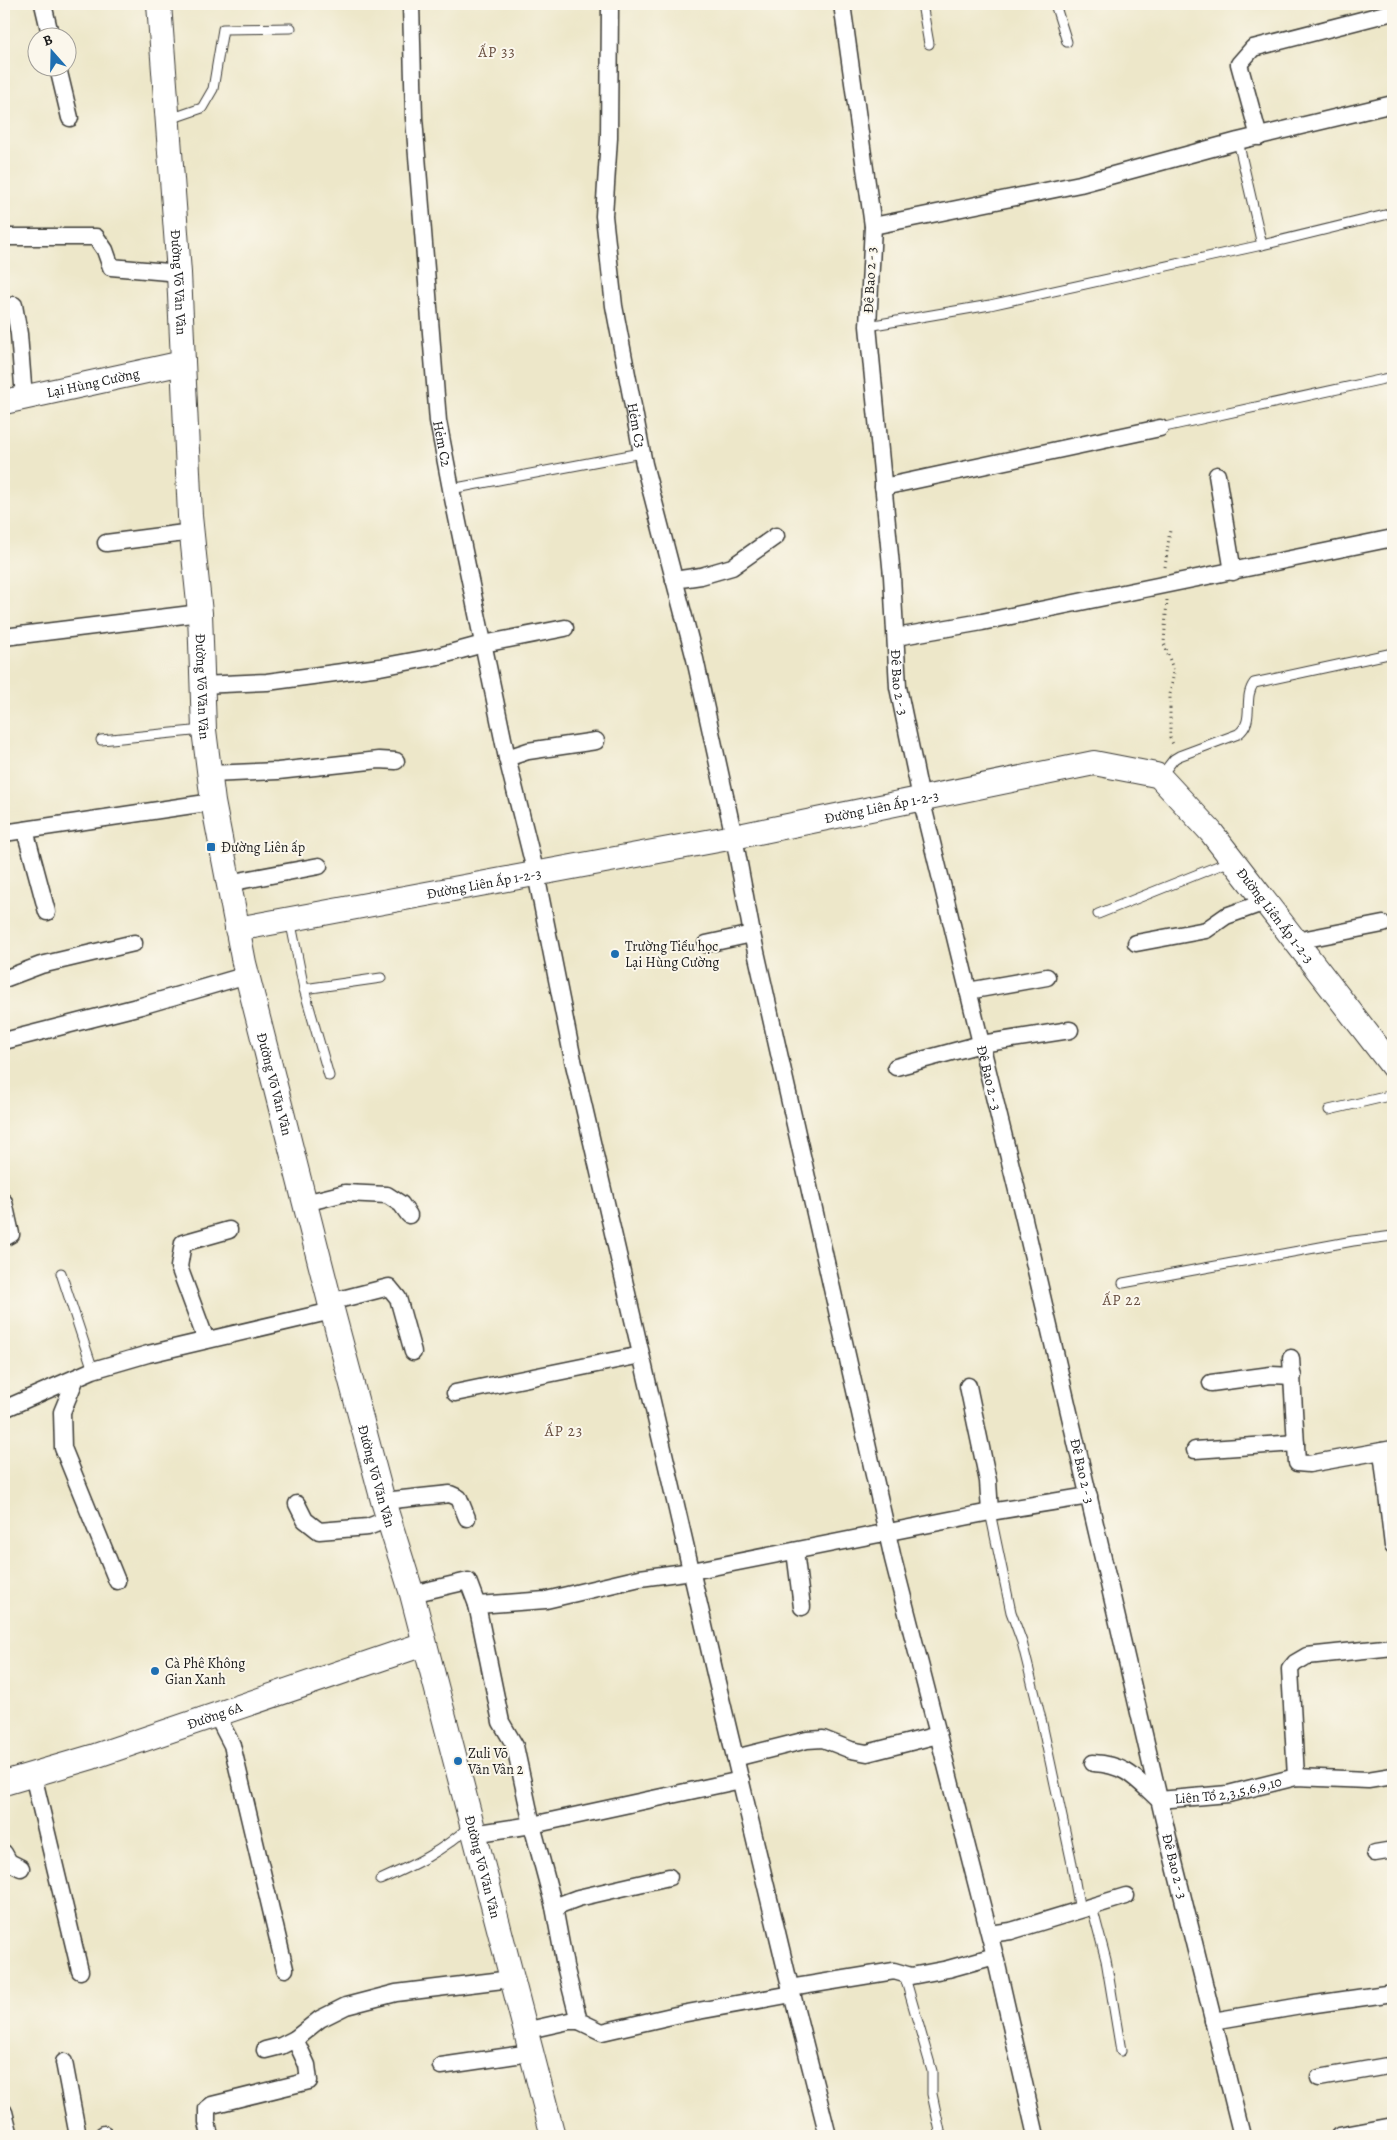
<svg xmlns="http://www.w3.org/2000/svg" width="1397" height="2140" font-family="Alegreya,serif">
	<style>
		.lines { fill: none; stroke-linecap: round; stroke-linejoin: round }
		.lane-casing { stroke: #3b3a36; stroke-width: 11 }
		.street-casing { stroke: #3b3a36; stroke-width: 19 }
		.secondary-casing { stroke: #3b3a36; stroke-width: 26 }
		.path { stroke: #3b3a36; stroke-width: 3; stroke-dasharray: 1 4; stroke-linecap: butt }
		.lane { stroke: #fff; stroke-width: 9 }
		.street { stroke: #fff; stroke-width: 16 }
		.secondary { stroke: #fff; stroke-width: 24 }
		.poi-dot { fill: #1f6fb2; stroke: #fbf7ec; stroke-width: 2 }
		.labels { text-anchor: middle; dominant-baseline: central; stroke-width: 4; stroke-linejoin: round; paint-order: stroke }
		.street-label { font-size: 14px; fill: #1c1c1c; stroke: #fbf7ec }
		.poi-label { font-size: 14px; fill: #1c1c1c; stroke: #fbf7ec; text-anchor: start }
		.neighbourhood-label { font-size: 15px; letter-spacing: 1px; fill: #664d3e; stroke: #fbf7ec }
	</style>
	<rect width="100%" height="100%" fill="#fbf7ec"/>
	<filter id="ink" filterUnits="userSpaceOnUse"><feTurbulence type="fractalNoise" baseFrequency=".02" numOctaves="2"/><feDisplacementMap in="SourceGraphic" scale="10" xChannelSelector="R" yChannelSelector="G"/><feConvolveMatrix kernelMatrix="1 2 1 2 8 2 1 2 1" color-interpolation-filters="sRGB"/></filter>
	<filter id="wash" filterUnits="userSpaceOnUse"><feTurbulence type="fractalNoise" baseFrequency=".0096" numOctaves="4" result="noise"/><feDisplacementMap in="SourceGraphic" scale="20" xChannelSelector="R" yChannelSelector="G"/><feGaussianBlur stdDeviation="1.12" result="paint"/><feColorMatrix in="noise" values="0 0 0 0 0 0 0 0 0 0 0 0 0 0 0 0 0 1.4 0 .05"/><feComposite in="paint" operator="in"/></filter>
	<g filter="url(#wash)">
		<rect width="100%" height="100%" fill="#ede7c9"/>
	</g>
	<g filter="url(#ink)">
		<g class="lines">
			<defs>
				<g id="lane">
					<polyline points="922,4 929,44"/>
					<polyline points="1055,4 1067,42"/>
					<polyline points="170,119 202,108 213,89 223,29 291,28"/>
					<polyline points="1238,141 1262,245"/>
					<polyline points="868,326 990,305 1262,245 1393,213"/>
					<polyline points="1160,428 1393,377"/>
					<polyline points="451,489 641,453"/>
					<polyline points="101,740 203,730"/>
					<path d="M 1160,777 L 1174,759 L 1179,756 L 1238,734 C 1256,721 1242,699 1254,683 L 1393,653"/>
					<polyline points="1098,914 1233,860"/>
					<polyline points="290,919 304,989 329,1076"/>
					<polyline points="304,989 381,978"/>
					<polyline points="1329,1110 1393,1095"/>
					<polyline points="61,1273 93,1370"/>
					<polyline points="1123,1283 1353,1241 1393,1236"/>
					<polyline points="990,1512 1011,1612 1022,1642 1041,1719 1071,1859 1080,1911"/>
					<path d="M 380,1880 C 416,1864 441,1852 471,1825"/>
					<polyline points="1092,1907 1106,1960 1121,2051"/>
					<polyline points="904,1974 932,2071 932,2094 941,2136"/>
				</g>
				<g id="street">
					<polyline points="43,4 51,38"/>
					<path id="s1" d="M 411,4 L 414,118 L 438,421 L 451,489 L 507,758 L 536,874 L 573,1060 L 716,1678 L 787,1974 L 828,2136"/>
					<path id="s2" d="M 610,4 L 609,138 L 604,216 L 614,306 L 644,464 L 695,659 L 734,837 L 752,934 L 893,1559 L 995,1956 L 1036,2136"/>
					<path id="s3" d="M 842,4 L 873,226 L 868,326 L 892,576 L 898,687 L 921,798 L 1024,1219 L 1170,1846 L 1242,2136"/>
					<polyline points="58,68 70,118"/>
					<polyline points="1259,137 1239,64 1253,48 1393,12"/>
					<polyline points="873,226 1080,184 1238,141 1393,104"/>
					<polyline points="4,237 96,237 105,250 111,267 179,273"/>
					<polyline points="14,305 19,334 24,398"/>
					<polyline points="1217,475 1233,572"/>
					<polyline points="883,487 1160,428"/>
					<polyline points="106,543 192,532"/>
					<polyline points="674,580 701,576 732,567 776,536"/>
					<polyline points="4,637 200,613"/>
					<polyline points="896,637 982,622 1393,538"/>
					<polyline points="201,685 267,682 380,667 439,656 483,644 565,628"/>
					<polyline points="507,758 528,751 596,741"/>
					<polyline points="210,774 278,771 379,760 396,761"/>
					<polyline points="25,830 47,912"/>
					<polyline points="4,833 213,802"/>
					<polyline points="228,883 319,866"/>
					<polyline points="1296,941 1383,924"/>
					<polyline points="1136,943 1206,930 1226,916 1265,902"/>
					<polyline points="706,944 752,934"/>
					<polyline points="4,979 41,965 134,943"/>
					<polyline points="968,991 1047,977"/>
					<polyline points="4,1041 141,1006 247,975"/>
					<polyline points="896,1067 981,1044 1070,1030"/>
					<polyline points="4,1202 11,1234 4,1238"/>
					<polyline points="305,1203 345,1193 387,1195 401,1204 409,1215"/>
					<polyline points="330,1302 389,1287 398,1298 413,1352"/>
					<polyline points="206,1340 179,1267 183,1243 229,1230"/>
					<polyline points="1291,1358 1297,1463 1309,1464 1393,1449"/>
					<polyline points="76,1378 62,1412 63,1448 117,1581"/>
					<polyline points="1211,1383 1271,1375 1293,1376"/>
					<polyline points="968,1386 988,1481 990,1512"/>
					<polyline points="455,1393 641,1355"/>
					<polyline points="4,1409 93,1370 148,1354 332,1311"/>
					<polyline points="1195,1450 1296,1443"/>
					<polyline points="1382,1451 1393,1546"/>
					<polyline points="383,1501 450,1494 459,1498 467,1518"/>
					<polyline points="297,1504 305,1520 319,1531 368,1527 388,1519"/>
					<polyline points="795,1551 802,1607"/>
					<polyline points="412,1594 468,1581 477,1605 546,1600 640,1578 692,1571 990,1512 1089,1496"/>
					<polyline points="216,1714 232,1745 285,1969"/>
					<polyline points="735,1758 807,1740 823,1739 851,1750 867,1753 938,1735"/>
					<path id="s4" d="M 1093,1763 C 1127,1765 1135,1778 1159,1800 L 1228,1794 L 1296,1777 L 1368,1780 L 1393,1776"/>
					<polyline points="33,1775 80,1971"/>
					<polyline points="1296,1777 1290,1669 1295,1663 1307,1656 1393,1647"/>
					<polyline points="473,1834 532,1825 515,1746 501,1722 477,1605"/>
					<polyline points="4,1853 9,1862 21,1868"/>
					<polyline points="1375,1853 1393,1850"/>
					<polyline points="554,1907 578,1898 669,1877"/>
					<polyline points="990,1934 1011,1931 1126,1896"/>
					<polyline points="790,1988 894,1971 911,1976 948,1969 995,1956"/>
					<polyline points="579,2021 565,1966 554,1907 532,1825 741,1780"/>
					<polyline points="1213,2021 1301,2006 1393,1993"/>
					<polyline points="524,2031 569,2021 579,2021 602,2032 676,2015 792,1994"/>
					<polyline points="265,2050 281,2046 295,2039 320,2019 346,2006 396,1993 511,1979"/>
					<polyline points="64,2062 78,2136"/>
					<polyline points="441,2066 530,2053"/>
					<polyline points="1319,2078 1393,2065"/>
					<polyline points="4,2112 10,2136"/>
					<polyline points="104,2134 104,2136"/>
					<polyline points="210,2136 207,2122 207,2109 212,2105 309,2081 307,2065 295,2039"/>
					<polyline points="1339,2136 1393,2126"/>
				</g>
				<g id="secondary">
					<path id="s5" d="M 159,4 L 179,273 L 190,516 L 200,613 L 204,730 L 213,802 L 244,963 L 330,1302 L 383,1501 L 412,1594 L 553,2136"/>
					<path id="s6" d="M 4,402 L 183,363"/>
					<path id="s7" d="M 237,929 L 734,837 L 1094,763 L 1156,775 L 1160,777 L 1211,832 L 1393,1067"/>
					<path id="s8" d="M 4,1783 L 92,1757 L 424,1644"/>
				</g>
			</defs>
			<use href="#lane" class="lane-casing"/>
			<use href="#street" class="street-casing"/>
			<use href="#secondary" class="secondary-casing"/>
			<g class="path">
				<polyline points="1165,567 1170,530"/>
				<polyline points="1167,600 1164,643 1174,672 1170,694 1170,738 1173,744"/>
			</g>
			<use href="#lane" class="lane"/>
			<use href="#street" class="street"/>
			<use href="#secondary" class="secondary"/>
		</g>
	</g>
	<g class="poi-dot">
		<rect x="206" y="842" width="10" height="10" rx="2.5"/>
		<circle cx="615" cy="954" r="5"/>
		<circle cx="155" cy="1671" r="5"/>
		<circle cx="458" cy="1761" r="5"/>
	</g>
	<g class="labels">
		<g class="street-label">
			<text transform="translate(870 280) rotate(-87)">Đê Bao 2 - 3</text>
			<text stroke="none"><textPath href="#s5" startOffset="279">Đường Võ Văn Vân</textPath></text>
			<text stroke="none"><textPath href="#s6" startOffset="91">Lại Hùng Cường</textPath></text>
			<text stroke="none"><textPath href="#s2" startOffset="424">Hẻm C3</textPath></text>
			<text stroke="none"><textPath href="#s1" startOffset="441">Hẻm C2</textPath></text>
			<text stroke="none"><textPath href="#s3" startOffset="682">Đê Bao 2 - 3</textPath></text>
			<text stroke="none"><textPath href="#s5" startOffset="684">Đường Võ Văn Vân</textPath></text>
			<text stroke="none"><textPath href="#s7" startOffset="656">Đường Liên Ấp 1-2-3</textPath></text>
			<text stroke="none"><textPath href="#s7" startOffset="251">Đường Liên Ấp 1-2-3</textPath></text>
			<text stroke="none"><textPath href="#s7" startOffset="1121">Đường Liên Ấp 1-2-3</textPath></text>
			<text stroke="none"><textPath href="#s3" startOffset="1088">Đê Bao 2 - 3</textPath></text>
			<text stroke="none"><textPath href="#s5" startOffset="1089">Đường Võ Văn Vân</textPath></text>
			<text stroke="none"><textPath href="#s3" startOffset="1492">Đê Bao 2 - 3</textPath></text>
			<text stroke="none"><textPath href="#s5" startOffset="1494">Đường Võ Văn Vân</textPath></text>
			<text stroke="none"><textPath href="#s8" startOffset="221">Đường 6A</textPath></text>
			<text stroke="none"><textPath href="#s4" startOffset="148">Liên Tổ 2,3,5,6,9,10</textPath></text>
			<text stroke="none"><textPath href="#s3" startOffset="1898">Đê Bao 2 - 3</textPath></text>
			<text stroke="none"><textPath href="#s5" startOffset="1899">Đường Võ Văn Vân</textPath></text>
		</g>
		<g class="poi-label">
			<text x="221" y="847">Đường Liên ấp</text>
			<text x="625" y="946">Trường Tiểu học<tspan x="625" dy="16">Lại Hùng Cường</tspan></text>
			<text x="165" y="1663">Cà Phê Không<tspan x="165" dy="16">Gian Xanh</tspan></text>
			<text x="468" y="1753">Zuli Võ<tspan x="468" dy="16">Văn Vân 2</tspan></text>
		</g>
		<g class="neighbourhood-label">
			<text x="497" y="52">ẤP 33</text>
			<text x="1122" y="1300">ẤP 22</text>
			<text x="564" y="1431">ẤP 23</text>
		</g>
	</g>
	<rect width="1397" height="2140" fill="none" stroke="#fbf7ec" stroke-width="20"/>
	<g transform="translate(52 52) rotate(340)"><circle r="24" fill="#fbf7ec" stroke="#a29f99"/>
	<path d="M0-4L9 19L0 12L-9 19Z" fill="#1f6fb2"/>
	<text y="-8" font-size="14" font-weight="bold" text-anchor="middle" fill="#1c1c1c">B</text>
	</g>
</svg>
